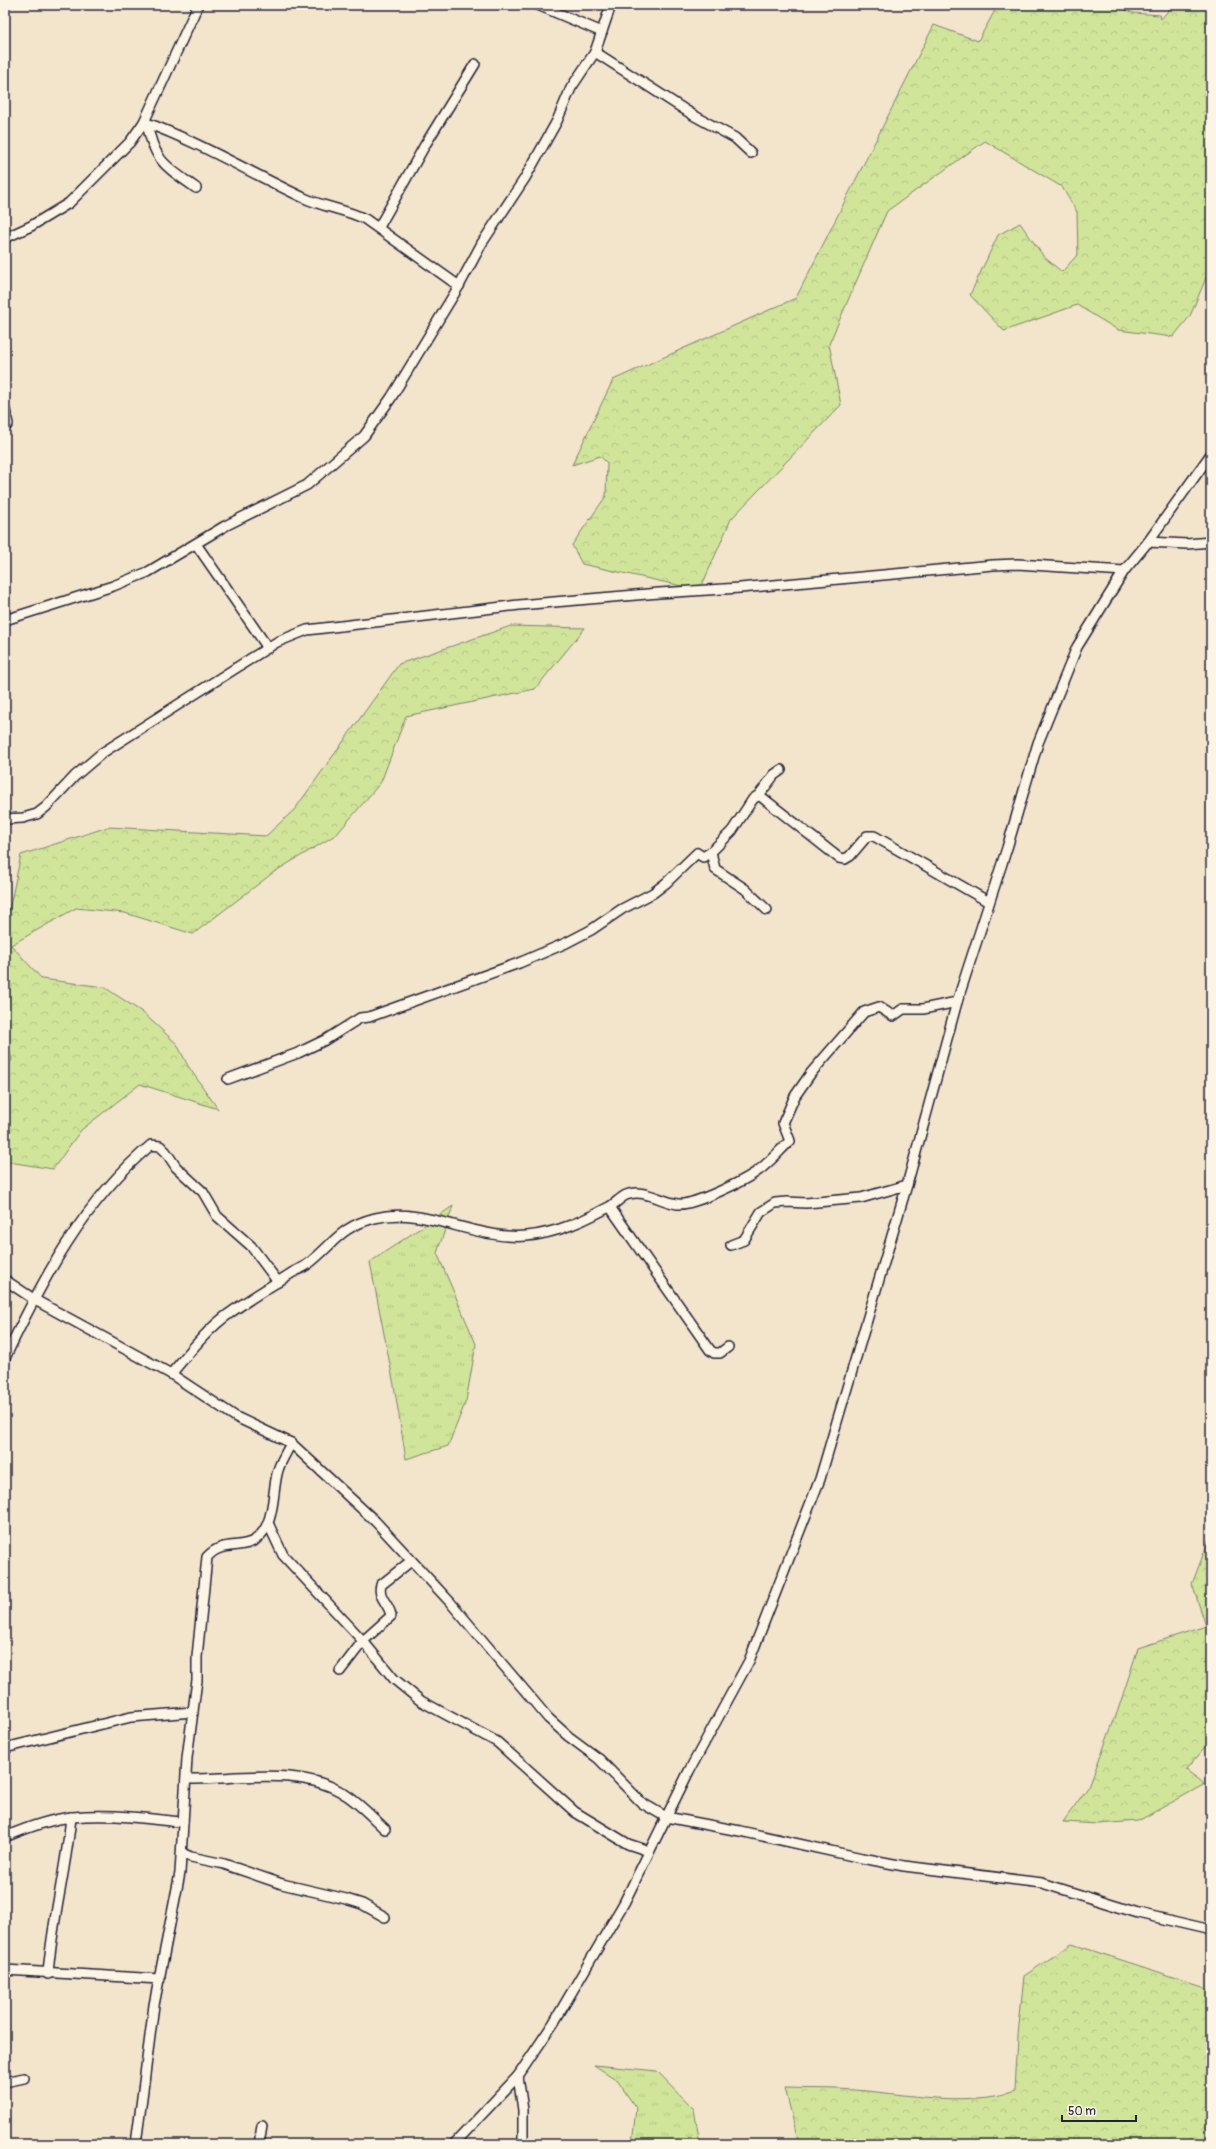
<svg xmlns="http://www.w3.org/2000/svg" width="1216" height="2149" font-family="Pangolin,sans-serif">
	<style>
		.grass { fill: url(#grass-tufts); stroke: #7a846a }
		.forest { fill: url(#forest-crowns); stroke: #7a846a }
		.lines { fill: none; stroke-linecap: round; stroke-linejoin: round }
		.street-casing { stroke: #22223b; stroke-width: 12 }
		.street { stroke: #fcf5e5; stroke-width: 9 }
	</style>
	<defs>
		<pattern id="grass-tufts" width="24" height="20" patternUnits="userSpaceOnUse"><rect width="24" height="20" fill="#d1e59a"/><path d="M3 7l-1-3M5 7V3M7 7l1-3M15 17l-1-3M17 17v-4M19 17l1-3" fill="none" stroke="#b3c486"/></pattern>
		<pattern id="forest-crowns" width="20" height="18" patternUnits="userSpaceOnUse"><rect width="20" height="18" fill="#d1e59a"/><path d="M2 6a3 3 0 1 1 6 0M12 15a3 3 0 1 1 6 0" fill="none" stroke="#b3c486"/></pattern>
	</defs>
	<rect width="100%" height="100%" fill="#f3e4cc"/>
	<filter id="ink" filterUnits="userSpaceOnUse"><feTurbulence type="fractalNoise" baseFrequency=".025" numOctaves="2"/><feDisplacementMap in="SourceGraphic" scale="8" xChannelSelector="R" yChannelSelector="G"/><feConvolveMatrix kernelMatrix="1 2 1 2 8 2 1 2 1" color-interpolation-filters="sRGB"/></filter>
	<g filter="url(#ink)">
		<g class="grass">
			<polygon points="453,1206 437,1253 476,1344 466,1401 448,1446 406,1459 394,1385 370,1262"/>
			<polygon points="594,2065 657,2071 694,2109 700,2144 632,2144 636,2108 617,2080"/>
		</g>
		<g class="forest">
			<polygon points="998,5 1114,5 1133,13 1160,15 1161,19 1173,5 1211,5 1211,266 1190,316 1173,337 1118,330 1077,305 1004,331 970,295 998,235 1020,223 1044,257 1062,272 1078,254 1077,212 1062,187 985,141 887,211 829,344 841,405 731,519 700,590 582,564 572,545 606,496 607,463 600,456 572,465 613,380 796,298 934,25 978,41"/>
			<polygon points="511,626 585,628 535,689 406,716 381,782 337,834 274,872 193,934 125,913 76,908 11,945 42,979 104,987 142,1012 177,1044 188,1066 218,1109 140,1084 81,1130 53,1169 9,1162 5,1164 5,1072 12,1060 5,1036 5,929 21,855 108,827 266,836 295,809 399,664"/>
			<polygon points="1211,1534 1211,1741 1186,1770 1205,1784 1138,1821 1098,1824 1063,1822 1089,1786 1118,1710 1138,1648 1206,1626 1192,1584"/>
			<path d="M 1072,1944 L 1211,1989 L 1211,2144 L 799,2144 L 785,2088 C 808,2089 832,2088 855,2090 C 908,2094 964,2107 1015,2091 L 1018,2036 L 1024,1976 Z"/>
		</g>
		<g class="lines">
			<defs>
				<g id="street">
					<polyline points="538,5 602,32"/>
					<polyline points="595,52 693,115 735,138 751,153"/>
					<path d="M 144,122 C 199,142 249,172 302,197 C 322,207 345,209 365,219 L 459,286"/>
					<path d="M 147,123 C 154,162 167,167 196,188"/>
					<polyline points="379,227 425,145 475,64"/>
					<polyline points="5,238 31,226 69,203 130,142 144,122 198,5"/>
					<polyline points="5,410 8,424 5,427"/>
					<polyline points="1148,542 1187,544 1211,542"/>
					<polyline points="196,544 268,648"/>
					<polyline points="5,620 113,586 148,572 225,526 307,485 364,436 391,398 459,286 482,243 525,178 557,121 571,88 595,52 611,5"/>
					<polyline points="759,795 774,775 781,770"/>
					<polyline points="5,819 23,818 37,814 46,807 75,776 102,753 277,642 307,630 519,605 659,593 740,588 993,565 1017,564 1124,571"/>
					<polyline points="711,852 732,831 753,799 759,795 839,858 845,859 850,856 867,836 874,836 989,902"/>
					<polyline points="228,1079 298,1053 325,1040 360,1018 369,1017 519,963 566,943 591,930 622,909 653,893 666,883 697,853 703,857 711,852 715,869 745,889 767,910"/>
					<polyline points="610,1207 710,1350 714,1353 720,1353 728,1347"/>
					<polyline points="731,1245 744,1240 761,1212 775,1203 787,1202 806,1203 861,1198 907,1185"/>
					<polyline points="5,1280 35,1300 171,1374 236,1417 291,1443 375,1521 450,1602 548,1718 568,1736 599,1759 642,1803 666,1817 740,1831 862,1858 904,1866 1042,1883 1138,1913 1211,1930"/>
					<path d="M 5,1358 C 42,1280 84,1201 151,1145 L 160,1146 L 166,1152 L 176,1167 L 203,1192 L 217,1216 L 251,1246 L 278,1282"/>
					<path d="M 171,1374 C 189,1353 207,1329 230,1313 C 249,1299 270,1287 290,1274 C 296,1270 303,1268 308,1264 C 334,1244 339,1227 375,1218 C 420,1207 463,1233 507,1236 C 543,1239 578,1224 609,1207 C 615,1204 620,1198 626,1195 C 644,1188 661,1202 678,1204 C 693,1206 746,1180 759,1170 C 770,1162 780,1150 790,1141 L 783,1123 L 795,1096 L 811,1073 L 864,1012 L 879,1007 L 893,1016 L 903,1009 L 923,1009 L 957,1002"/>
					<polyline points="268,1523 283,1555 363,1641 394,1679 421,1701 497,1742 575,1812 628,1844 649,1851"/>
					<path d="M 340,1671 L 363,1641 L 391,1616 C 390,1604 377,1598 381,1585 L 411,1561"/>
					<polyline points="5,1748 131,1717 193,1712"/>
					<path d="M 186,1779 C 235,1780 302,1765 346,1795 C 360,1804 373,1818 385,1829"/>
					<path d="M 5,1837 C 26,1828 50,1819 73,1817 C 109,1813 147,1819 183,1822"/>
					<polyline points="182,1853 191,1857 224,1864 282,1884 346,1899 362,1904 385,1917"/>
					<polyline points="5,1970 160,1979"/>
					<path d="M 48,1974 C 52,1921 66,1870 71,1817"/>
					<polyline points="518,2076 523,2110 523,2144"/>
					<polyline points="5,2082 24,2078"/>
					<path d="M 136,2144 L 154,2005 L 180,1873 L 187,1758 L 197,1680 L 197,1657 L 207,1557 C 222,1540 240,1550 255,1540 C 275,1526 272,1495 277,1474 C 279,1463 286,1454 291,1443"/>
					<polyline points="259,2144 262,2126"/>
					<polyline points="454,2144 518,2076 553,2024 624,1903 689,1771 749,1661 820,1479 907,1185 957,1002 1007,848 1038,743 1077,647 1124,571 1148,542 1211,454"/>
				</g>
			</defs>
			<use href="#street" class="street-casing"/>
			<use href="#street" class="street"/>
		</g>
	</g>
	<rect width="1216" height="2149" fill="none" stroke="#fcf5e5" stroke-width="20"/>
	<rect x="10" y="10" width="1196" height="2129" fill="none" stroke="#22223b" stroke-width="1.5" filter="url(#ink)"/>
	<path d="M1062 2115v6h74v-6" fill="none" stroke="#22223b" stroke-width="2"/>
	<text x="1068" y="2115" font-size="12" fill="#22223b" stroke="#fcf5e5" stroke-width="3" paint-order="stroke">50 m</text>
</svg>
